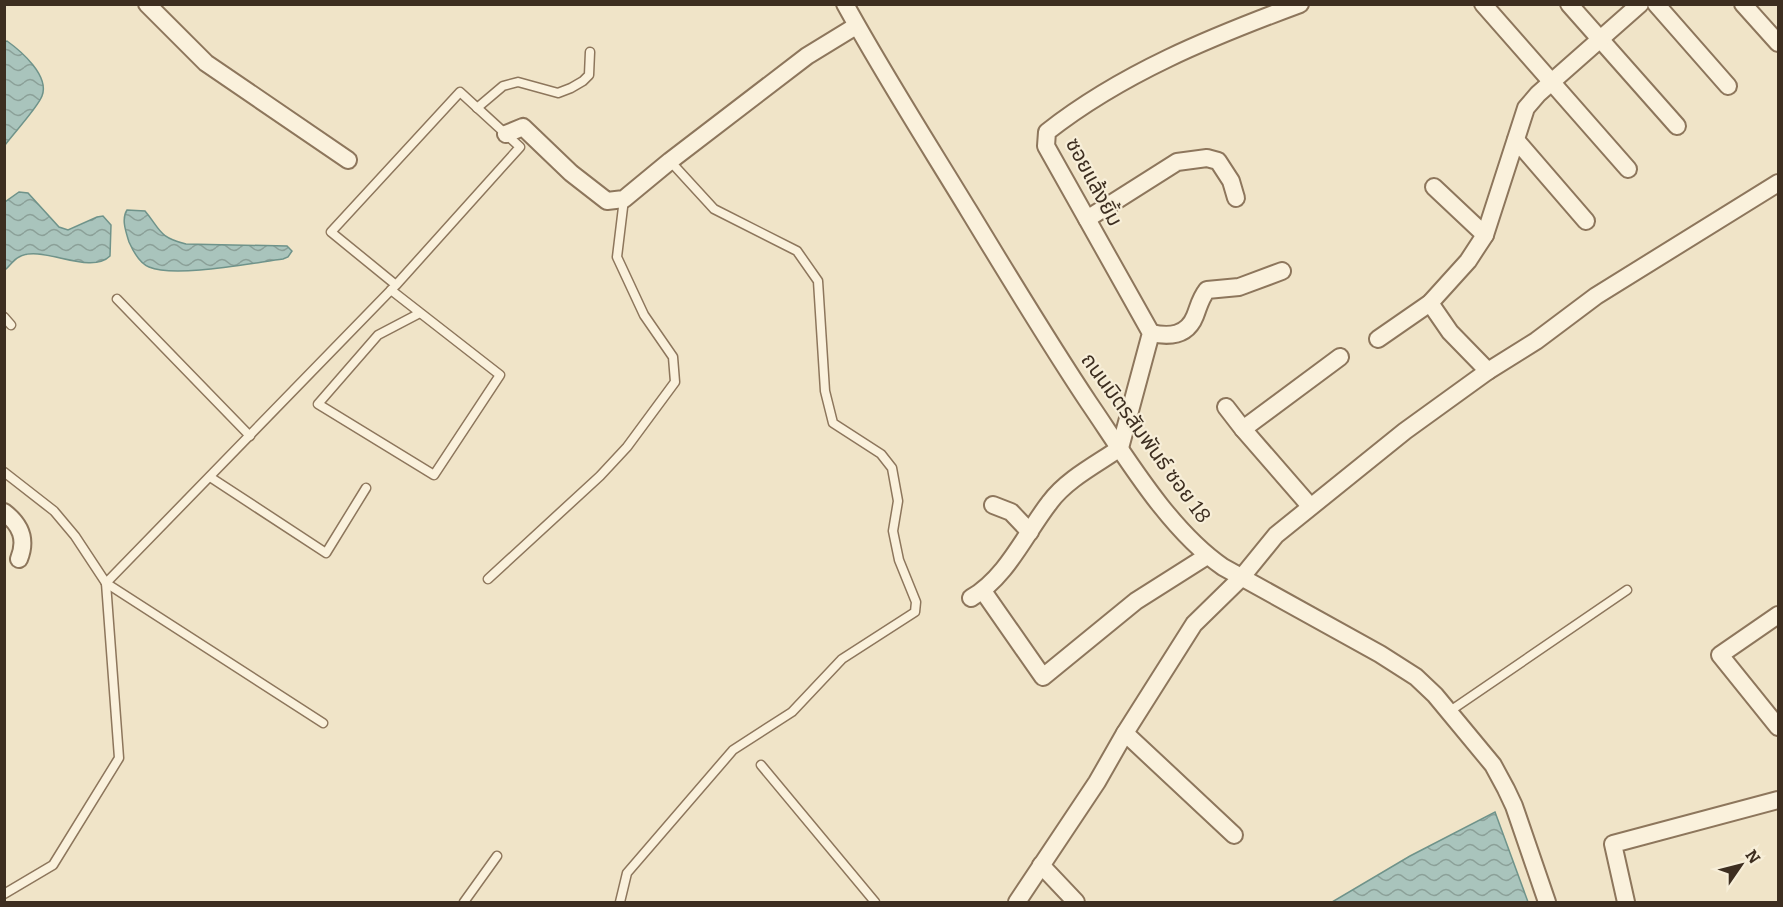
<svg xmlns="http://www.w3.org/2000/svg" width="1783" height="907" font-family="Bitter,'Noto Sans Thai',serif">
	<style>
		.water { fill: url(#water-waves); stroke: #6f938a; stroke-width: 1.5 }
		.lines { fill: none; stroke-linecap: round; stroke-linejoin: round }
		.lane-casing { stroke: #8d765c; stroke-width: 11 }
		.street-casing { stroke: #8d765c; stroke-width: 20 }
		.lane { stroke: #faf1dc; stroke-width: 8 }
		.street { stroke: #faf1dc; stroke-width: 16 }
		.labels { text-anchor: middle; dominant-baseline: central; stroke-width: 4.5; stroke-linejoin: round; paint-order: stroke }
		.street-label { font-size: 21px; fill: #3d2e20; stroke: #f7eed8 }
	</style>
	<defs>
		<pattern id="water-waves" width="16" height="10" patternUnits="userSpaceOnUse" patternTransform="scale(1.5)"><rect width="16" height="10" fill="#a9c4bc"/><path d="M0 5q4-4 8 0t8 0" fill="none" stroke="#8ba098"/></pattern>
	</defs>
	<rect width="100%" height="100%" fill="#f0e4c8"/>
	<g class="water">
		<path d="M 7,41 C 21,51 50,76 42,96 C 38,107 13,134 5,145 L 4,42 Z"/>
		<path d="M 19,192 L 28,193 L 59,227 L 68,230 L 97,217 L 103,216 L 111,225 L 110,256 C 90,276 41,244 19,257 C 13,260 10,266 5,270 L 5,202 Z"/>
		<path d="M 127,210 L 145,211 C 161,230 158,237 186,244 L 287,246 L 292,251 L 288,257 L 283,259 C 252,263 175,278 149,267 C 139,263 133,251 129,242 C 126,232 121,219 127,210 Z"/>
		<polygon points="1495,812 1528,902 1332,902 1410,856"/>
	</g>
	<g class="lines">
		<defs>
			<g id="lane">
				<polyline points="477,108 503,86 518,82 558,93 571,88 583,81 589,75 590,52"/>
				<polyline points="391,290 500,375 434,475 318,404 378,335 420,313"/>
				<polyline points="117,299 250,436"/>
				<polyline points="4,317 11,325"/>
				<polyline points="4,472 54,511 75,536 106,583 391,290 396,285 520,147 460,92 331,232 396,285"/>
				<polyline points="210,477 326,553 366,488"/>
				<polyline points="488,579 600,476 627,447 675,382 673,357 644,315 617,257 624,199"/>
				<polyline points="106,583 323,723"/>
				<polyline points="1450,711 1627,590"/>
				<polyline points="761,765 875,902"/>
				<polyline points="4,894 53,865 119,758 106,583"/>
				<polyline points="464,902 497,856"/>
				<polyline points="620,902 627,873 733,750 792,712 842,659 915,612 916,602 899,560 893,531 898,501 892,468 881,454 833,423 825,391 818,281 797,251 714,209 670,161"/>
			</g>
			<g id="street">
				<polyline points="147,4 206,63 348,160"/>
				<path d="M 845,4 C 884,75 927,142 969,211 C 1008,275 1047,340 1089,403 C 1126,457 1169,530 1223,567 L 1380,654 L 1416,677 L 1435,695 L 1493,765 L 1506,789 L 1514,806 L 1547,902"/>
				<polyline points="1483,4 1628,169"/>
				<polyline points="1569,4 1677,126"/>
				<polyline points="1656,4 1728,86"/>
				<polyline points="1743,4 1778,43"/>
				<polyline points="506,134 523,127 571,173 607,201 624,199 670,161 807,56 856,26"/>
				<polyline points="1516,140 1586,221"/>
				<polyline points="1434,187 1485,235"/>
				<polyline points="1087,219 1177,162 1207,158 1218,161 1231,181 1236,198"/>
				<polyline points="1430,303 1450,332 1488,371"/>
				<path d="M 1151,333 C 1169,337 1187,336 1195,316 C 1199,306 1200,299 1207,290 L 1239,287 L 1282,271"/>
				<polyline points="1378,339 1430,303 1468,261 1485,235 1526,108 1538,94 1640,4"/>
				<polyline points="1226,407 1243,429 1310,506"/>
				<polyline points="1243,429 1340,357"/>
				<polyline points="993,505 1011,512 1030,532"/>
				<path d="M 4,512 C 21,525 27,539 19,559"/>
				<polyline points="983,591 1043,677 1136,601 1207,556"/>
				<path d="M 971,598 C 1007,577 1025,534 1050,502 C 1067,479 1097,464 1120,448 L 1151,333 L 1046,146 L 1047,132 C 1122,73 1211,37 1300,4"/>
				<polyline points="1778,615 1720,655 1778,727"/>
				<polyline points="1125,733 1234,835"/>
				<polyline points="1041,865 1076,902"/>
				<polyline points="1017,902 1097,782 1125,733 1194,624 1241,578 1276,535 1405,431 1488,371 1536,341 1596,296 1778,183"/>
				<polyline points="1626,902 1613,844 1778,800"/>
			</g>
		</defs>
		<use href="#lane" class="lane-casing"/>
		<use href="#street" class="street-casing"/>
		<use href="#lane" class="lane"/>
		<use href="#street" class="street"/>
	</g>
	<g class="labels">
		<g class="street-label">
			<text transform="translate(1094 182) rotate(62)">ซอยแล้งยิ้ม</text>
			<text transform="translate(1146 438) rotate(54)">ถนนมิตรสัมพันธ์ ซอย 18</text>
		</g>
	</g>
	<rect width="1783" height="907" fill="none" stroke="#3d2e20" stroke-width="12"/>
	<g transform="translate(1741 865) rotate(55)" stroke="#f7eed8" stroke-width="4.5" paint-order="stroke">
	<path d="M0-4.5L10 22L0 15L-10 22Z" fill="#3d2e20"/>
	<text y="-9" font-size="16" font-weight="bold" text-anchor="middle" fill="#3d2e20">N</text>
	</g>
</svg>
